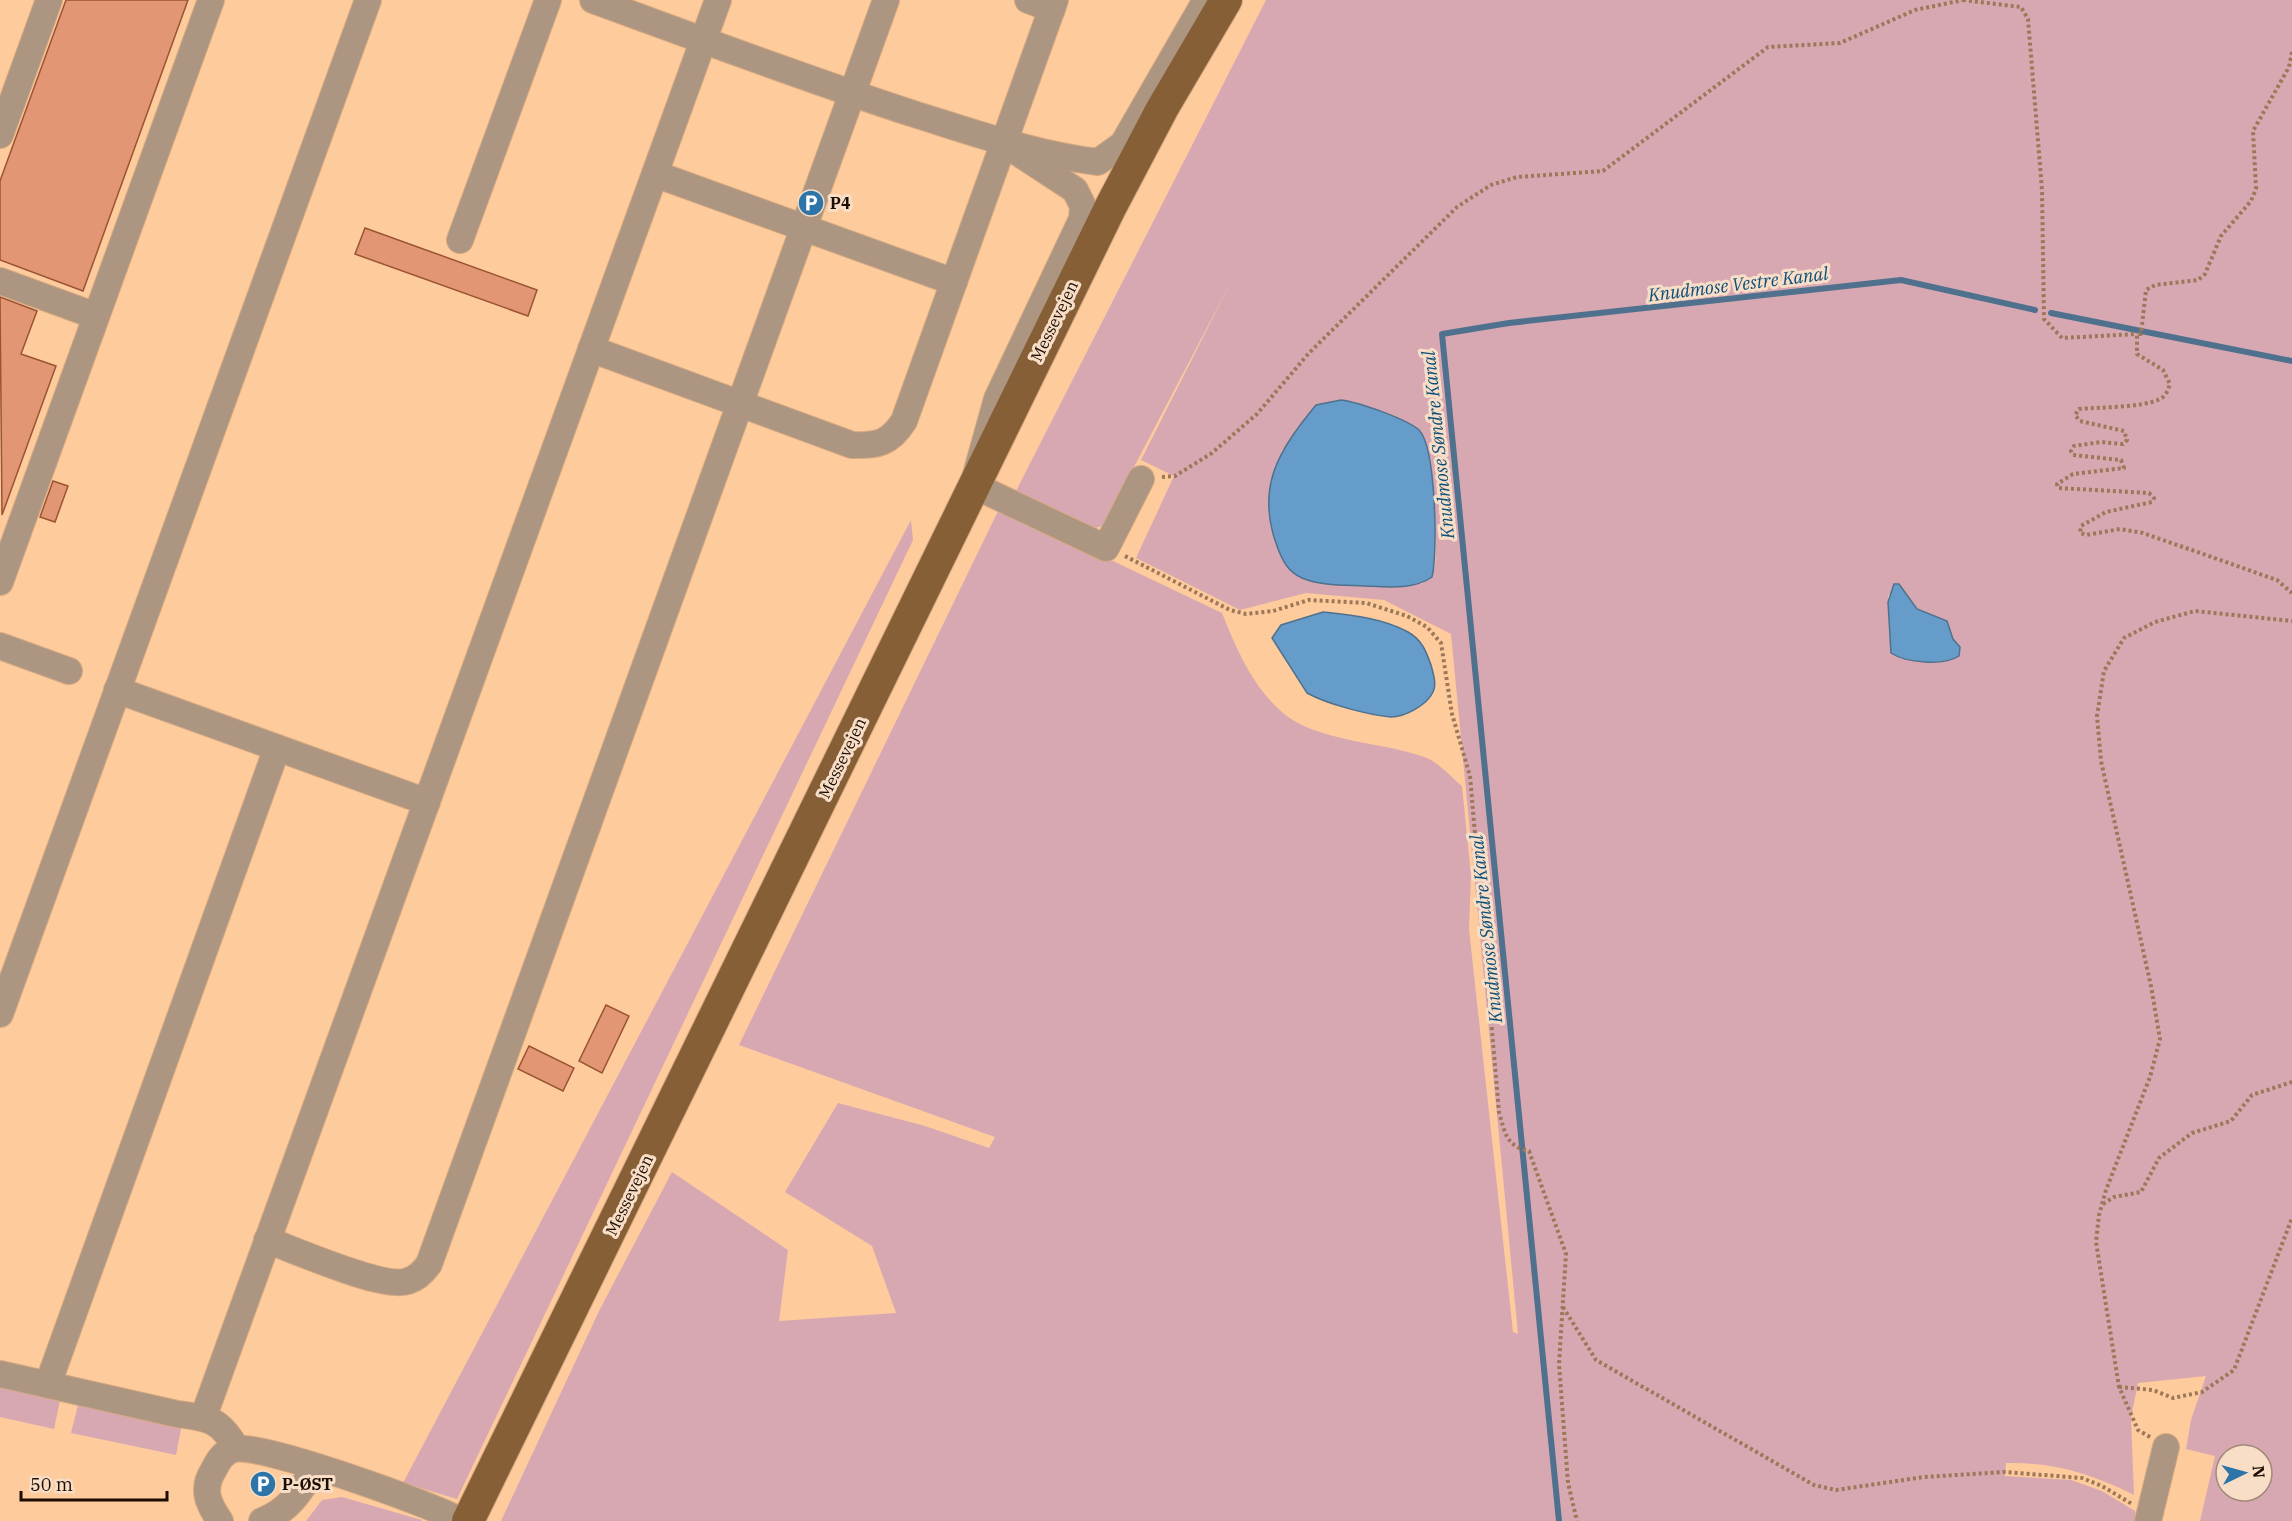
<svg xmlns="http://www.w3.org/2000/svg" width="2292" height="1521" font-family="'IBM Plex Serif',serif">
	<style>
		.green { fill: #d8a8b2; fill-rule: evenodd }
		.water { fill: #659cca; stroke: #4f718d; stroke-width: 1.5 }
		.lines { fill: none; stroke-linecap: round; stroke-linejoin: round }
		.stream { stroke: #4f718d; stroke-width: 6 }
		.building { fill: #e39674; stroke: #9a5433; stroke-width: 1.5 }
		.minor-casing { stroke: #d6a981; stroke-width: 28 }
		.major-casing { stroke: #d6a981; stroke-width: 34 }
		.path { stroke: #9c7859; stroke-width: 4; stroke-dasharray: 3 3; stroke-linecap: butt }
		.minor { stroke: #ac9681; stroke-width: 26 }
		.major { stroke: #875f37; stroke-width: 32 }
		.labels { text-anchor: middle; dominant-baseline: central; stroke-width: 6; stroke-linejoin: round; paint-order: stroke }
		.poi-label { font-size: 16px; font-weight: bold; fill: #1d0c00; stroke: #f8dec7; text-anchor: start }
		.street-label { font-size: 16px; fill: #1d0c00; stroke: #f8dec7 }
		.water-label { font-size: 18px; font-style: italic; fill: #0b4e79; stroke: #f8dec7 }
	</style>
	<rect width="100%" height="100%" fill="#fecb9d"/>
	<g class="green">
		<path d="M 1266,0 L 2292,0 L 2292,1521 L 2200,1521 L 2215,1456 L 2186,1449 L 2191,1420 L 2206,1376 L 2138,1383 L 2131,1418 L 2134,1495 C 2092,1474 2054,1462 2006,1463 L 2005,1476 L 2071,1480 L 2102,1491 L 2135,1511 L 2135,1521 L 501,1521 L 599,1311 L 672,1172 L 788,1250 L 779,1321 L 896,1313 L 872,1246 L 785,1192 L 838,1103 L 925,1126 L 989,1148 L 995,1137 L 739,1045 L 1000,507 L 1222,613 C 1237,650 1252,686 1283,713 C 1316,742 1387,742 1427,758 C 1439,763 1452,778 1462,786 L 1471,875 L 1469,929 L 1513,1332 L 1518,1334 L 1451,634 L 1384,600 L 1306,593 L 1240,610 L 1136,558 L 1174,476 L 1141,460 L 1231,282 L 1103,526 L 1084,531 L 1013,497 ZM 1355,402 C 1374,413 1403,415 1418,430 C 1436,446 1435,527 1436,552 L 1435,566 L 1422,584 L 1378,586 L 1326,584 L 1281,452 L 1316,405 ZM 1899,584 L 1917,609 L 1947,621 L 1953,639 L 1960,647 L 1959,656 C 1944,666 1906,663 1891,653 L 1888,596 ZM 2226,1455 L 2262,1455 L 2262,1491 L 2226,1491 Z"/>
		<polygon points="911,520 913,540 457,1499 403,1483"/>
		<polygon points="0,1382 61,1396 54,1429 0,1417"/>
		<polygon points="79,1401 182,1424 176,1455 71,1433"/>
		<polygon points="342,1497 422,1520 422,1521 306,1521 322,1500"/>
	</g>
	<g class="water">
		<path d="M 1341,400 C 1358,402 1407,419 1419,430 C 1436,447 1438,553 1432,577 C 1414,590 1387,587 1365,586 C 1344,585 1321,586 1302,578 C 1288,572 1282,560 1277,546 C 1255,487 1279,450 1316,405 Z"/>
		<path d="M 1894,584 L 1899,584 L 1917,609 L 1947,621 L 1953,639 L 1960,647 L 1959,656 C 1944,666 1906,663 1891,653 L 1888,602 Z"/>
		<path d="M 1323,612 C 1351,615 1383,618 1408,632 C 1422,640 1426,651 1431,665 C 1433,673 1437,684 1433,692 C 1427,705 1405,717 1391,717 C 1368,715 1327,704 1307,693 L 1272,638 L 1281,625 Z"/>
	</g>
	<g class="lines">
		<g class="stream">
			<polyline points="2051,313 2292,361"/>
			<polyline points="1559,1521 1442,334 1509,323 1901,280 2035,310"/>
		</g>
	</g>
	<g class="building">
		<polygon points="66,0 188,0 83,291 0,260 0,181"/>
		<polygon points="365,228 537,290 528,316 355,254"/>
		<polygon points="0,297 37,311 21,354 56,366 2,515"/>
		<polygon points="53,481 68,486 55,522 40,517"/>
		<polygon points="606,1005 629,1016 602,1073 579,1061"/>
		<polygon points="529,1046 574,1068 563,1091 518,1069"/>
	</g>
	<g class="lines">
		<defs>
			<g id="minor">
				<path d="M 593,0 C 700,39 806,79 914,114 C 975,133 1034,154 1098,162 L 1123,144 L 1206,0"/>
				<polyline points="1028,0 1052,9"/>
				<polyline points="0,135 49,0"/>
				<polyline points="1017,152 1075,190 1083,206 1082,219 997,399 973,485 1106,548 1141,479"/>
				<polyline points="655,174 954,282"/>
				<polyline points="460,240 548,0"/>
				<polyline points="0,281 96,316"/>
				<path d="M 591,349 L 852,445 C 878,446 890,443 904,421 L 1055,0"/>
				<polyline points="0,582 211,0"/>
				<polyline points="0,646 69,671"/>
				<polyline points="117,690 427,802"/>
				<polyline points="0,1014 368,0"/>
				<path d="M 267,1240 C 295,1250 384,1290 408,1281 C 418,1278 424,1271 429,1264 L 886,0"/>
				<path d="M 0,1374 L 177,1414 C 208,1418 220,1419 236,1448"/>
				<polyline points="48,1384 277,748"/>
				<polyline points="203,1418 718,0"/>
				<path d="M 220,1521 C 209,1505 201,1490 213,1471 C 218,1461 223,1452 234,1449 C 258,1442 434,1505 461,1521"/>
				<path d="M 262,1521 C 288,1511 302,1491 314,1467"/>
				<polyline points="2148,1521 2166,1447"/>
			</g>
			<polyline id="major" points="468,1521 1111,206 1162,109 1226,0"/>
		</defs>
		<use href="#minor" class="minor-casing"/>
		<use href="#major" class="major-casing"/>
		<g class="path">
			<polyline points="1963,0 2021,7 2028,19 2042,190 2044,319 2062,338 2137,334"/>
			<path d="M 2292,52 L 2289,67 L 2253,131 L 2256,189 L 2251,201 L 2221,236 L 2205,274 L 2198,280 L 2155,285 L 2146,290 L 2141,334 L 2137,334 L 2137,354 L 2163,370 L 2170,384 C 2168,390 2166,396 2160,399 C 2141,408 2101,407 2079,409 L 2075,415 L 2080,421 L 2124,431 L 2127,440 L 2123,444 L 2101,442 L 2074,446 L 2071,451 L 2073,455 L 2121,460 L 2124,468 L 2073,474 L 2057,484 L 2058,488 L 2149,493 L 2154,498 L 2152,502 L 2106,512 L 2081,526 L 2080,533 L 2086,535 L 2120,529 L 2143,533 L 2277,580 L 2292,593"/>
			<polyline points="1162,477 1175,476 1212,453 1257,414 1309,353 1457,207 1491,185 1517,177 1603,171 1768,47 1840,43 1915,10 1963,0"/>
			<path d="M 1125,556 L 1230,610 L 1246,614 L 1273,611 L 1309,600 L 1366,603 L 1407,616 L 1427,627 L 1441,643 L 1452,714 L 1470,776 L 1499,1112 C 1505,1133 1506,1146 1529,1151 L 1566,1254 L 1559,1364 L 1568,1483 L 1577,1521"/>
			<polyline points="2103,1204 2114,1197 2141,1192 2159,1158 2192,1133 2231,1121 2252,1095 2292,1082"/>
			<polyline points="1563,1307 1596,1360 1814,1485 1836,1490 1924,1477 2004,1472 2082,1478 2102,1486 2132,1504"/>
			<polyline points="2119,1387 2153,1390 2173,1398 2202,1392 2234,1370 2292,1218"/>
			<polyline points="2150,1437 2138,1430 2119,1387 2096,1242 2099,1215 2106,1190 2150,1077 2160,1039 2151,986 2101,761 2097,716 2104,671 2124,638 2155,622 2195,611 2292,621"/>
		</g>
		<use href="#minor" class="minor"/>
		<use href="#major" class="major"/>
	</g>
	<defs>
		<symbol id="parking-disc" viewBox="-11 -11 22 22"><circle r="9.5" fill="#2d74a9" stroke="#f8dec7"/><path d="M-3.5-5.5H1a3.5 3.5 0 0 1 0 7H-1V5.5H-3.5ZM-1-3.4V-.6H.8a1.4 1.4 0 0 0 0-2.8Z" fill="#fff"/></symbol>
	</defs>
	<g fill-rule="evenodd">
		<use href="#parking-disc" x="796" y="188" width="30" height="30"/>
		<use href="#parking-disc" x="248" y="1469" width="30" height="30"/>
	</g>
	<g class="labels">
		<g class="poi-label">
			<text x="830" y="203">P4</text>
			<text x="282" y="1484">P-ØST</text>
		</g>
		<g class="street-label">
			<text transform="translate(1054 321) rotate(-64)">Messevejen</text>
			<text transform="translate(842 758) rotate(-64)">Messevejen</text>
			<text transform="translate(629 1195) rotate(-64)">Messevejen</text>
		</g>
		<g class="water-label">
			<text transform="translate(1738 284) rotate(-7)">Knudmose Vestre Kanal</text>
			<text transform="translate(1438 445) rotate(-96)">Knudmose Søndre Kanal</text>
			<text transform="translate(1486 929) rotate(-96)">Knudmose Søndre Kanal</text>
		</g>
	</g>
	<g transform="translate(2244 1473) rotate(85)"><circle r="28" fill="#f8dec7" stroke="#a08a77" stroke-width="1.5"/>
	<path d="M0-4.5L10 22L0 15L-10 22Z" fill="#2d74a9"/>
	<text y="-9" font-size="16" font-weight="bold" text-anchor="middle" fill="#1d0c00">N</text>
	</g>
	<path d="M21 1491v9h146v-9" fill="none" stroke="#1d0c00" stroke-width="3"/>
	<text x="30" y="1491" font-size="18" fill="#1d0c00" stroke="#f8dec7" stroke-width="4.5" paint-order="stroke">50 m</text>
</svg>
